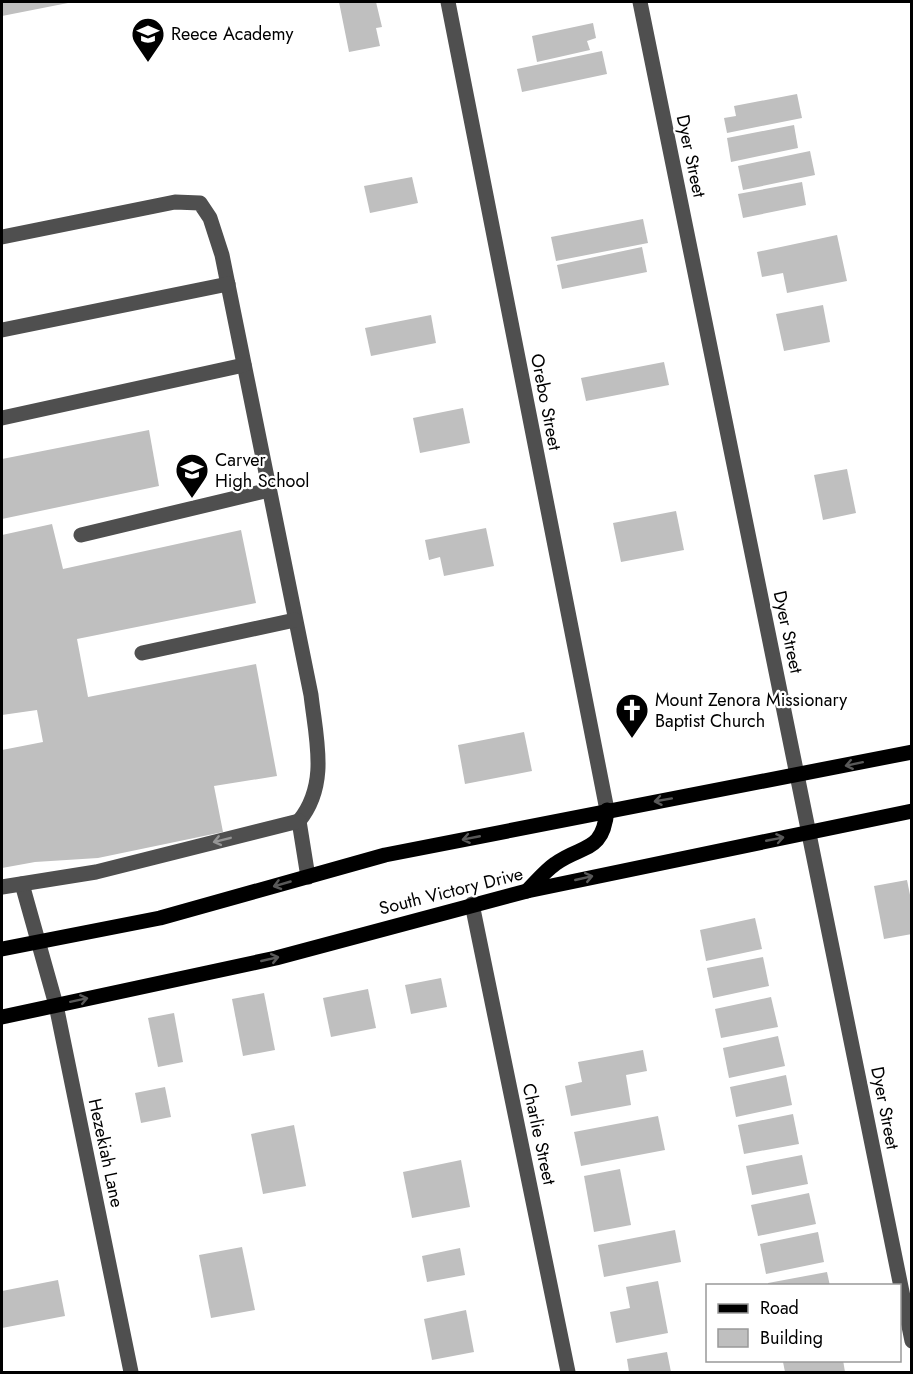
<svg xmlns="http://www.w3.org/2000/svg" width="913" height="1374" font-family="Jost,sans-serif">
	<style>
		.building { fill: #bfbfbf }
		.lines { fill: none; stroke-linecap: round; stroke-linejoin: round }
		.minor { stroke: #4f4f4f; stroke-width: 15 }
		.major { stroke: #000; stroke-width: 15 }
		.oneway { stroke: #595959 }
		.oneway2 { stroke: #959595 }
		.labels { text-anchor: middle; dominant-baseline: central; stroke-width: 4.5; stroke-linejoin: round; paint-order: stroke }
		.poi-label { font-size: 18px; fill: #000; stroke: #fff; text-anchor: start }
		.street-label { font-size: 18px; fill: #000; stroke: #fff }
	</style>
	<rect width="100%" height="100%" fill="#fff"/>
	<g class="building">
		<polygon points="2,2 68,2 68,3 2,16"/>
		<polygon points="339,2 376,2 382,27 376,28 380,46 349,52"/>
		<polygon points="593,23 596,38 587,41 590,50 537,62 532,36"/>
		<polygon points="602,51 607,74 522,92 517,69"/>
		<polygon points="797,94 802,118 727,133 724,118 736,116 734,106"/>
		<polygon points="794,125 798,148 731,162 727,138"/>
		<polygon points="810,151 815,175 743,190 738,166"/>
		<polygon points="412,177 418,203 370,213 364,186"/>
		<polygon points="802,182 806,205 743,218 738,194"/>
		<polygon points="643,219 648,243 556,261 551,237"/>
		<polygon points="837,235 847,281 787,293 783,273 762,277 757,252"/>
		<polygon points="642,247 647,272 562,289 557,265"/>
		<polygon points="823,305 830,342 784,351 776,314"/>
		<polygon points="431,315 436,343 371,356 365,328"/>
		<polygon points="664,362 669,385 586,401 581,378"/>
		<polygon points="463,408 470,443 420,453 413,418"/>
		<polygon points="149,430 159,486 2,519 2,459"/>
		<polygon points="847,469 856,513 823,520 814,475"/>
		<polygon points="676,511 684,550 621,562 613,523"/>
		<polygon points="52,524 63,569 241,530 256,603 77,639 88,697 256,664 277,776 214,786 223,832 98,858 35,862 2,868 2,750 43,742 37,710 2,715 2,535"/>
		<polygon points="486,528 494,566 444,576 440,557 429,560 425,540"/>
		<polygon points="524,732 532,771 465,784 458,745"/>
		<polygon points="907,880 912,905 912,934 884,939 874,886"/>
		<polygon points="755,918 762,949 706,961 700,930"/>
		<polygon points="763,957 769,986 713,998 707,968"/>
		<polygon points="441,978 447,1007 411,1014 405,985"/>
		<polygon points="368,989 376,1028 331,1037 323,998"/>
		<polygon points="264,993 275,1050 243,1056 232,999"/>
		<polygon points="771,997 778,1027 721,1038 715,1009"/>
		<polygon points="174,1013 183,1062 158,1067 148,1018"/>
		<polygon points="778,1036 785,1066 729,1078 723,1048"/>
		<polygon points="643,1050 647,1071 626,1075 631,1105 571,1116 565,1086 582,1082 578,1062"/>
		<polygon points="786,1075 792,1105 736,1117 730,1087"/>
		<polygon points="165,1087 171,1117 141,1123 135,1093"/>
		<polygon points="793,1114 799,1144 744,1154 738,1125"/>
		<polygon points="658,1116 665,1150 581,1166 574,1132"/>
		<polygon points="294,1125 306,1186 263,1194 251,1134"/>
		<polygon points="802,1155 808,1184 752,1195 746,1166"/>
		<polygon points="461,1160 470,1207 412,1218 403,1172"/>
		<polygon points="620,1169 631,1225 594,1232 584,1176"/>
		<polygon points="809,1193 816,1224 758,1236 751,1205"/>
		<polygon points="675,1230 681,1262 604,1277 598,1245"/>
		<polygon points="818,1232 824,1262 766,1274 760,1244"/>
		<polygon points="242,1247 255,1310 211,1318 199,1255"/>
		<polygon points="460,1248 465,1275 427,1282 422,1256"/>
		<polygon points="827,1272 830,1286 768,1286 768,1283"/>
		<polygon points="58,1280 65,1316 2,1328 2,1291"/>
		<polygon points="658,1281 668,1333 616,1343 610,1312 630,1308 626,1287"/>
		<polygon points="466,1310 474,1352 432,1360 424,1319"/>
		<polygon points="667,1352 671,1372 629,1372 627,1359"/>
		<polygon points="793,1360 843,1360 845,1372 785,1372 783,1362"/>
	</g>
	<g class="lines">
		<g class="minor">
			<polyline points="448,2 607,810"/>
			<polyline points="640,2 912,1341"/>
			<path d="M 2,237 L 175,202 L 200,203 L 210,218 L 222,255 L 311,695 C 316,739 329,784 299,821 L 308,877"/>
			<polyline points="2,330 228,284"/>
			<polyline points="2,418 244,365"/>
			<polyline points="81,535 269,490"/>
			<polyline points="142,653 295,620"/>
			<polyline points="22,884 56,1005 131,1372"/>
			<polyline points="2,887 96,872 299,821"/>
			<polyline points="472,904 568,1372"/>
		</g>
		<g class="major">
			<path d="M 527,891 C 536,882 545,871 555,864 C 582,844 603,854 607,810"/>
			<polyline points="2,949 160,918 385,855 912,752"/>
			<polyline points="2,1017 276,958 527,891 912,811"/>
		</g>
	</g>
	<defs><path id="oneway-shaft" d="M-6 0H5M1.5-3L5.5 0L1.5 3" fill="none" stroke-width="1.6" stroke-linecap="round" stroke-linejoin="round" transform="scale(1.5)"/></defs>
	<g class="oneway">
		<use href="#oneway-shaft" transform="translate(854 764) rotate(168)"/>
		<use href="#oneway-shaft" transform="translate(663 800) rotate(170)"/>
		<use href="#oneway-shaft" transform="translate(471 838) rotate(169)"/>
		<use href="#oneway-shaft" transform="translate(775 839) rotate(-11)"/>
		<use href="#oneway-shaft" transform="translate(584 878) rotate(-13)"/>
		<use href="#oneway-shaft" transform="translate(282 884) rotate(164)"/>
		<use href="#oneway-shaft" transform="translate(270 959) rotate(-13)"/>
		<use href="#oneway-shaft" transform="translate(79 1000) rotate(-12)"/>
	</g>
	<use class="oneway2" href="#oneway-shaft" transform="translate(222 840) rotate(166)"/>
	<defs>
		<symbol id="school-pin" viewBox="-11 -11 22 30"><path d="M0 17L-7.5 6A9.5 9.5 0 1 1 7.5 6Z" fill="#000" stroke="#fff"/><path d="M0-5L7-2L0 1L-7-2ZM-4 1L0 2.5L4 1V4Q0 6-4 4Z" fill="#fff"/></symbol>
		<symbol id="church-pin" viewBox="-11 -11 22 30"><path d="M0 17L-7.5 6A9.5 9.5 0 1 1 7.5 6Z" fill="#000" stroke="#fff"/><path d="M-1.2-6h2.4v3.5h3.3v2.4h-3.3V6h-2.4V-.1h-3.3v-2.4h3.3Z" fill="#fff"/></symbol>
	</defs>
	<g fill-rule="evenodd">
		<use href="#school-pin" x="129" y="15" width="38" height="52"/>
		<use href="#school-pin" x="173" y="451" width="38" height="52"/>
		<use href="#church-pin" x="613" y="691" width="38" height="52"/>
	</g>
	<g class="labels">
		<g class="poi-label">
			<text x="171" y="34">Reece Academy</text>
			<text x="215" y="460">Carver<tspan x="215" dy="21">High School</tspan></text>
			<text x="655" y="700">Mount Zenora Missionary<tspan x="655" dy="21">Baptist Church</tspan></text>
		</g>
		<g class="street-label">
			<text transform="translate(691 156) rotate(78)">Dyer Street</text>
			<text transform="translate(546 402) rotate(79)">Orebo Street</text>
			<text transform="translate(788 632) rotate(78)">Dyer Street</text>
			<text transform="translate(451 891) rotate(-14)">South Victory Drive</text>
			<text transform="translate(885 1108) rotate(79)">Dyer Street</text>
			<text transform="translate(539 1134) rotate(78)">Charlie Street</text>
			<text transform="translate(106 1153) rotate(78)">Hezekiah Lane</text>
		</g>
	</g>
	<rect width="913" height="1374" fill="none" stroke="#000000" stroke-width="6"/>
	<rect x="706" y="1284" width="195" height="78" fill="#ffffff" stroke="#999999" stroke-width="1.5"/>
	<rect x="718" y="1304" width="30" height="9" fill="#000000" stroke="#999999" stroke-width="1.5"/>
	<text x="760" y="1314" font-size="18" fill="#000000">Road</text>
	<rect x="718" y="1329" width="30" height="18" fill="#bfbfbf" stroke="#999999" stroke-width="1.5"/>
	<text x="760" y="1344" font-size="18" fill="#000000">Building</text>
</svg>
